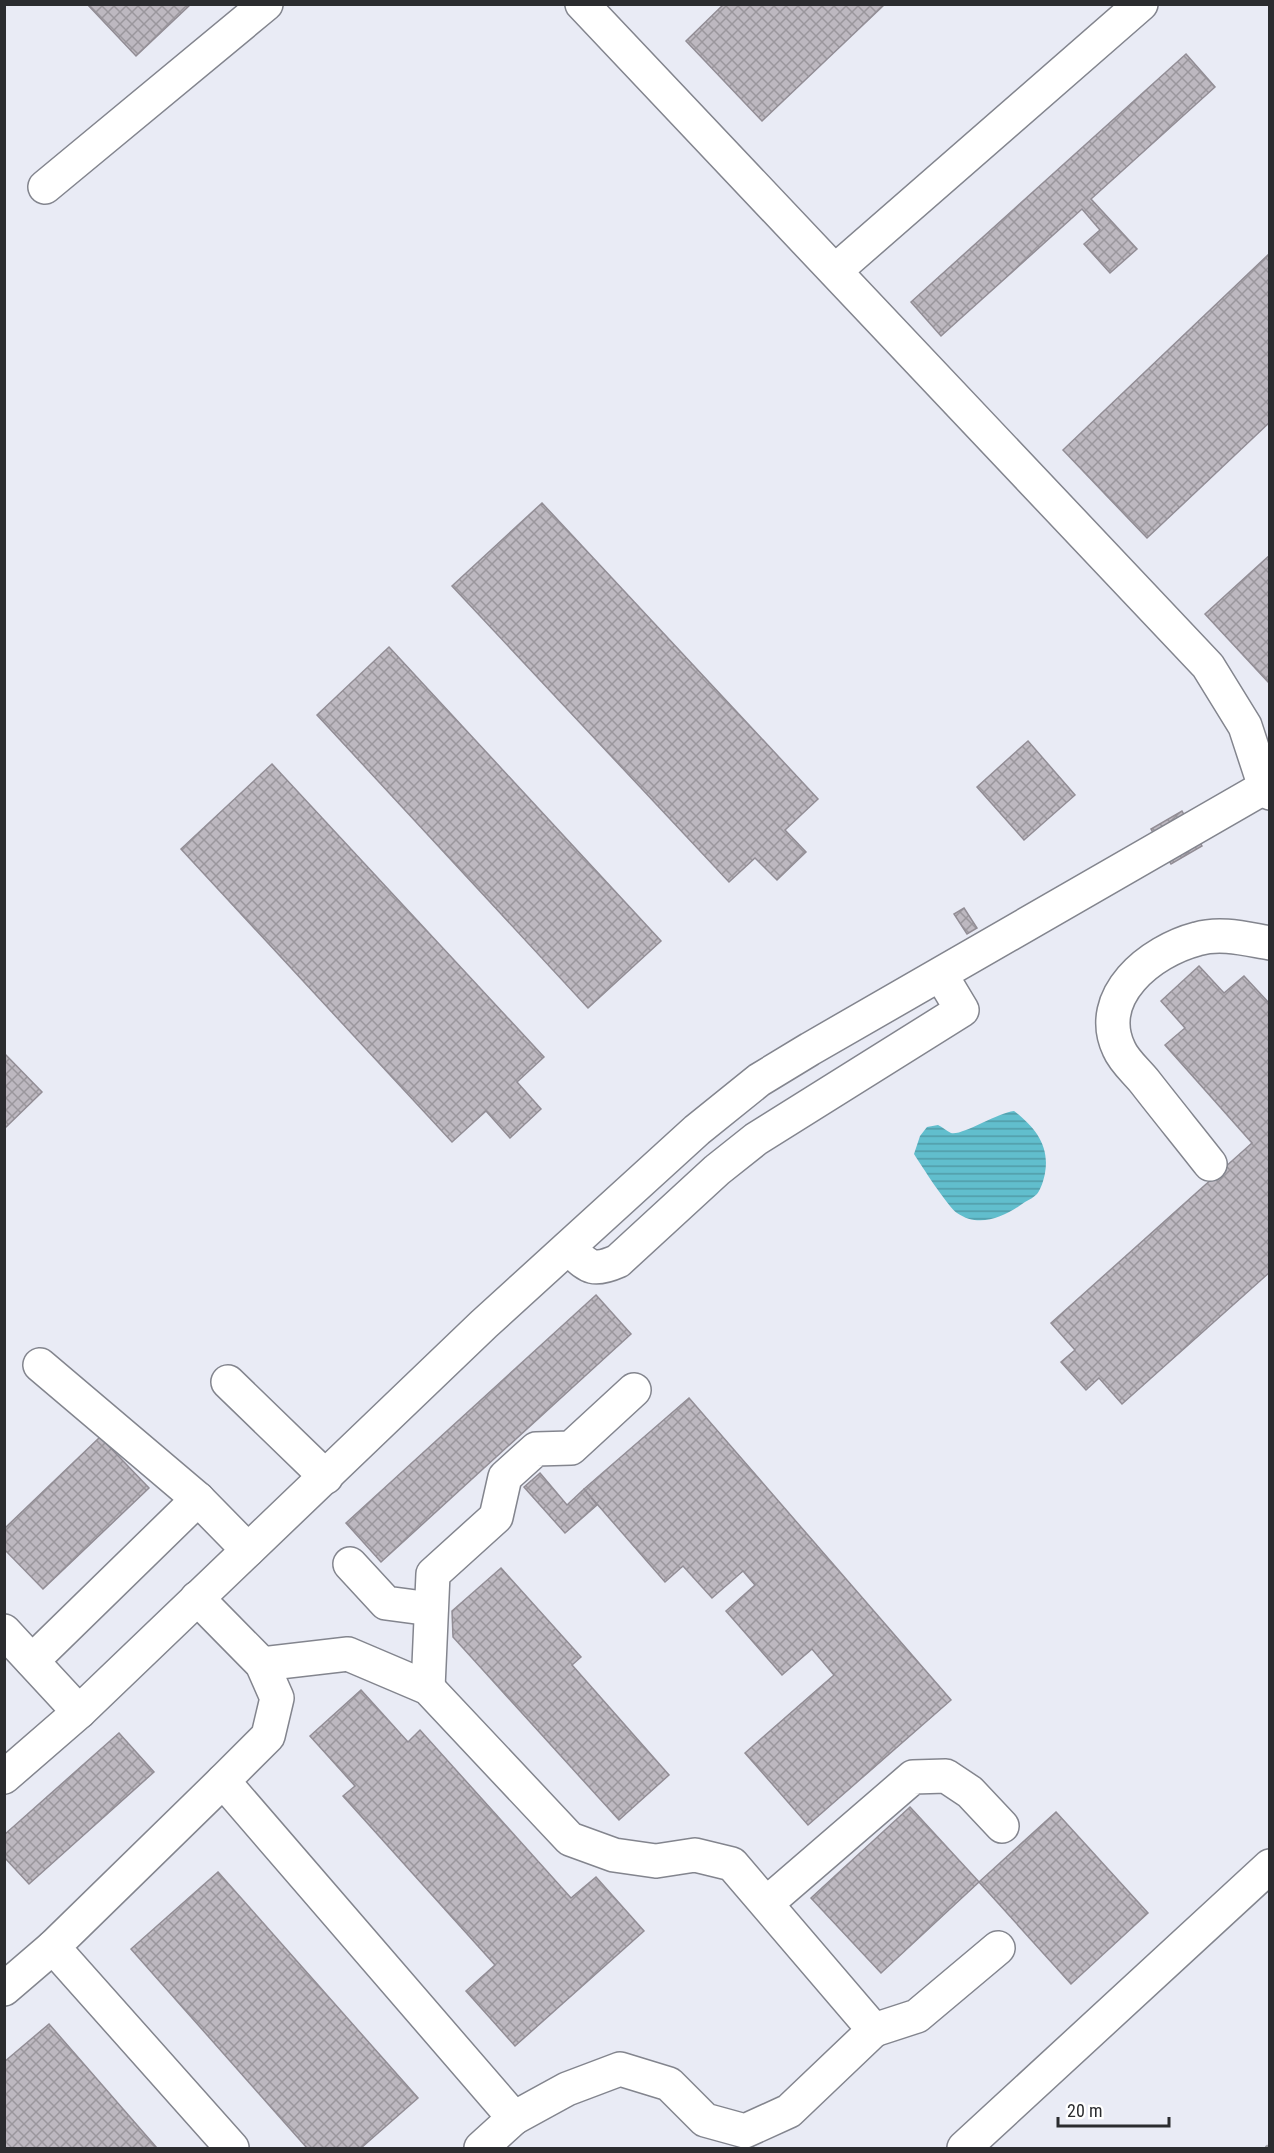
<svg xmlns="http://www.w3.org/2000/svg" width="1274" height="2153" font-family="'Roboto Condensed',sans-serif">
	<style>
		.water { fill: url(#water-rules) }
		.building { fill: url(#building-cross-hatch); stroke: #928d95; stroke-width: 1.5 }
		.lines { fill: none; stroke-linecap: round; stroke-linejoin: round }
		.minor-casing { stroke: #83858e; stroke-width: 36 }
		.major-casing { stroke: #83858e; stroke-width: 36 }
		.path { stroke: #9fa1a8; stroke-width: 4; stroke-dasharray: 3 4.5; stroke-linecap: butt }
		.minor { stroke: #fff; stroke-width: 33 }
		.major { stroke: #fff; stroke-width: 33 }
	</style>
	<defs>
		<pattern id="water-rules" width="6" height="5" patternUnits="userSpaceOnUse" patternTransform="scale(1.5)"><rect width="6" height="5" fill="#61becd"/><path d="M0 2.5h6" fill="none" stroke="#509ba7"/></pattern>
		<pattern id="building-cross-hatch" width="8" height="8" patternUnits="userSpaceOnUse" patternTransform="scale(1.5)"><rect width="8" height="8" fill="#bdb8c0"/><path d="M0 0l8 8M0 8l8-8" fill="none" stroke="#9a969c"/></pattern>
	</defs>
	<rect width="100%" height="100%" fill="#e9ebf5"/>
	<path class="water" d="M 1014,1111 C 1035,1127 1050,1146 1045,1173 C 1044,1179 1041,1189 1037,1194 C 1034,1197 1029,1200 1025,1202 C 1006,1216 980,1229 957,1213 C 948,1207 921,1165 914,1154 L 920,1136 L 927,1127 L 938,1125 C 942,1127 947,1131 951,1133 C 962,1136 997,1113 1014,1111 Z"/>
	<g class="building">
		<polygon points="87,4 191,4 136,56"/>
		<polygon points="724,4 885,4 762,121 686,41"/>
		<polygon points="1186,54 1215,87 1091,199 1137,249 1110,273 1084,244 1100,230 1082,209 941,336 911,302"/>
		<polygon points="1270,253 1270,422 1147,538 1063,450"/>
		<polygon points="542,503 818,799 785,830 806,852 777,880 755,858 729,882 452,586"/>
		<polygon points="1270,555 1270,684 1205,614"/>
		<polygon points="389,647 661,941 588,1008 317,715"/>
		<polygon points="1028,741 1075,795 1024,840 977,787"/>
		<polygon points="272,764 544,1057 517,1082 541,1109 510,1138 486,1111 452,1142 181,849"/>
		<polygon points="1182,811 1202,846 1171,864 1151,829"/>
		<polygon points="964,908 977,928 967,934 954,914"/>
		<polygon points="1199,966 1224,993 1244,976 1270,1004 1270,1272 1122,1404 1099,1378 1086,1390 1061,1362 1075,1350 1051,1323 1252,1143 1165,1045 1185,1028 1161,1001"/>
		<polygon points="4,1053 42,1092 4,1129"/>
		<polygon points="596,1295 631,1334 381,1562 346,1523"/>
		<polygon points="689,1398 951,1700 808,1825 745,1753 834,1675 812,1649 782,1675 726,1611 755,1585 743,1571 712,1598 683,1566 665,1582 584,1489"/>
		<polygon points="100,1437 149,1488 43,1589 4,1549 4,1529"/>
		<polygon points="540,1473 567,1505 584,1489 597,1505 565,1533 524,1487"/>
		<polygon points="501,1568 581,1657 572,1665 669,1775 619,1820 453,1637 452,1611"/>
		<polygon points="361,1690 408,1742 420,1730 571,1898 596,1877 644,1931 515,2046 466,1991 495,1965 343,1796 355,1786 310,1736"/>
		<polygon points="119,1733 154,1772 29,1884 4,1857 4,1835"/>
		<polygon points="910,1807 979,1882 881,1973 811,1898"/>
		<polygon points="1056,1812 1148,1913 1071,1984 979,1882"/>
		<polygon points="218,1872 418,2098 361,2148 307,2148 131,1949"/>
		<polygon points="49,2024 157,2148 4,2148 4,2062"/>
	</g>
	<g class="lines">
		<defs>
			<g id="minor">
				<polyline points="582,4 1208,666 1245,726 1265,787 1270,793"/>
				<polyline points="45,187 266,4"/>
				<polyline points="835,271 1141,4"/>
				<path d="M 1210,1164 C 1188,1136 1166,1109 1145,1082 C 1137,1072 1124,1061 1119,1049 C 1094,996 1151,951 1197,939 C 1221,932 1246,939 1270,943"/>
				<path d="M 568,1248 C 588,1266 591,1273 618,1261 L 717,1170 L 756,1139 L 962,1010 L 941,975"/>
				<polyline points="40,1365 198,1499 248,1550"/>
				<polyline points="228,1382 326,1477"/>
				<polyline points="350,1564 386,1603 431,1609"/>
				<polyline points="197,1598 262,1664 277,1698 268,1736 223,1781 514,2118 567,2089 620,2069 669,2084 705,2120 745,2131 789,2111 874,2030"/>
				<polyline points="4,1631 79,1712"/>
				<polyline points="32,1661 198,1499"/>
				<polyline points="262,1664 348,1654 428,1688 570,1839 614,1855 656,1861 695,1855 732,1864 874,2030 917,2016 998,1948"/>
				<polyline points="428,1688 433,1574 496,1517 505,1477 536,1449 571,1448 634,1390"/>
				<polyline points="4,1777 79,1712 484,1324 697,1130 759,1080 810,1049 1265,787"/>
				<polyline points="223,1781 53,1947 232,2148"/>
				<polyline points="767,1903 913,1777 946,1776 970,1792 1002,1826"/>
				<polyline points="4,1989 53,1947"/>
				<polyline points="481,2148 514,2118"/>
			</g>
			<polyline id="major" points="964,2148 1270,1866"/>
		</defs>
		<use href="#minor" class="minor-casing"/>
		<use href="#major" class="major-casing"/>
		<polyline class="path" points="1266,2148 1270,2145"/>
		<use href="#minor" class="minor"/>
		<use href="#major" class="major"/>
	</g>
	<rect width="1274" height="2153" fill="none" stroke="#2b2c2f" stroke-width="12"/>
	<path d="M1058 2117v9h111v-9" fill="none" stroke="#2b2c2f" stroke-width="3"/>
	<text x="1067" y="2117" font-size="18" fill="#2b2c2f" stroke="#ffffff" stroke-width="4.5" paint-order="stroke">20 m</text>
</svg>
